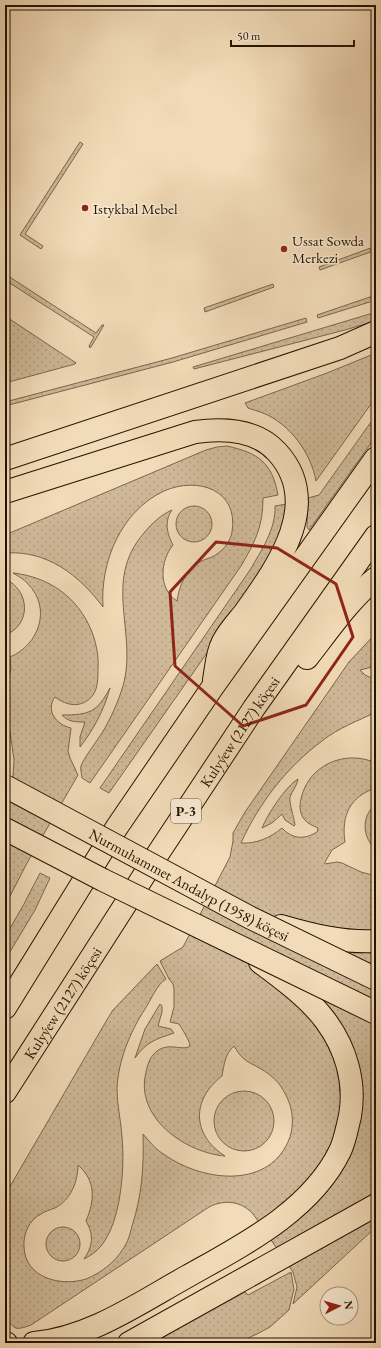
<svg xmlns="http://www.w3.org/2000/svg" width="381" height="1348" font-family="'EB Garamond',serif">
	<style>
		.grass { fill: url(#grass-dots); stroke: #7a664d }
		.lines { fill: none; stroke-linecap: round; stroke-linejoin: round }
		.trunk-casing { stroke: #241301; stroke-width: 24 }
		.trunk { stroke: #f2dbb8; stroke-width: 22 }
		.primary-bridge-casing { stroke: #241301; stroke-width: 24; stroke-linecap: butt }
		.primary-bridge { stroke: #f2dbb8; stroke-width: 22 }
		.marked { fill: none; stroke: #8f2418; stroke-width: 3; stroke-linejoin: round }
		.poi-dot { fill: #8f2418; stroke: #f7e8d1; stroke-width: 1.5 }
		.labels { text-anchor: middle; dominant-baseline: central; stroke-width: 3; stroke-linejoin: round; paint-order: stroke }
		.shield { fill: #f7e8d1; stroke: #63533f; stroke-width: 1 }
		.shield-label { font-size: 14px; font-weight: bold; fill: #241301 }
		.poi-label { font-size: 15px; fill: #241301; stroke: #f7e8d1; text-anchor: start }
		.street-label { font-size: 15px; fill: #241301; stroke: #f7e8d1 }
	</style>
	<defs>
		<pattern id="grass-dots" width="8" height="8" patternUnits="userSpaceOnUse"><rect width="8" height="8" fill="#cfb999"/><path d="M2 2h.1M6 6h.1" fill="none" stroke="#b29e82" stroke-width="1.8" stroke-linecap="round"/></pattern>
	</defs>
	<rect width="100%" height="100%" fill="#f2dbb8"/>
	<filter id="stains"><feTurbulence type="fractalNoise" baseFrequency=".005" numOctaves="4"/><feColorMatrix values="0 0 0 0 .2 0 0 0 0 .09 0 0 0 0 .02 0 0 0 .5 -.17"/></filter>
	<radialGradient id="worn" r=".72"><stop offset=".6" stop-color="#630" stop-opacity="0"/><stop offset="1" stop-color="#630" stop-opacity=".3"/></radialGradient>
	<g class="grass">
		<polygon points="80,142 83,144 25,234 43,246 41,249 20,235"/>
		<polygon points="376,246 376,250 320,270 319,267"/>
		<polygon points="5,274 96,333 102,325 104,325 91,347 90,348 89,346 94,337 5,280"/>
		<polygon points="273,284 274,287 205,312 204,308"/>
		<polygon points="376,295 376,300 318,318 317,315"/>
		<polygon points="373,313 375,321 345,330 194,369 193,367"/>
		<polygon points="5,316 76,363 75,364 5,383"/>
		<polygon points="306,318 307,322 173,362 5,406 5,402 172,358"/>
		<path d="M 376,353 L 376,397 L 316,481 C 311,453 290,424 263,413 C 258,411 253,410 248,408 L 245,403 L 327,373 Z"/>
		<polygon points="376,415 376,436 309,530 307,527 308,498 319,495"/>
		<path d="M 227,446 C 258,453 272,462 278,495 L 263,498 C 263,527 255,542 241,566 L 90,783 L 82,778 C 82,775 80,770 81,766 C 82,761 98,739 102,733 C 111,718 118,702 123,686 C 138,633 102,581 144,533 C 152,523 161,515 172,510 C 164,521 167,534 173,545 C 160,561 158,589 177,601 C 179,587 185,571 198,563 C 202,560 207,559 212,557 C 222,552 230,543 232,532 C 239,490 198,476 164,491 C 121,511 100,562 103,607 C 79,575 47,550 5,553 L 5,535 L 206,450 L 217,447 Z"/>
		<path d="M 287,504 L 282,533 L 258,580 L 109,793 L 100,788 L 250,570 C 261,551 276,529 275,506 Z"/>
		<circle cx="194" cy="524" r="18"/>
		<path d="M 13,573 C 49,577 78,597 92,632 C 96,643 99,656 98,668 C 98,677 98,688 93,695 C 82,709 67,706 55,697 C 45,711 57,725 71,728 L 68,751 L 70,758 L 78,775 L 27,863 L 5,906 L 5,787 L 13,777 L 14,760 L 10,732 L 5,716 L 5,683 L 9,677 L 11,669 L 10,657 C 39,645 52,608 28,584 C 24,579 18,576 13,573 Z"/>
		<path d="M 5,579 C 30,590 32,625 5,635 Z"/>
		<path d="M 376,633 L 376,666 L 360,670 L 365,675 L 376,680 L 376,712 C 358,721 338,728 322,741 C 287,767 259,803 241,843 C 256,844 270,838 282,828 C 292,839 304,840 317,832 L 318,828 C 314,826 308,824 305,820 C 300,815 299,806 301,799 C 308,765 345,749 376,763 L 376,788 C 350,796 341,816 345,842 L 332,850 L 325,862 L 325,864 L 337,862 L 342,863 L 361,872 L 376,876 L 376,1227 L 293,1304 L 297,1287 L 293,1272 L 256,1218 C 245,1202 227,1198 209,1207 L 31,1325 C 14,1331 16,1329 5,1318 L 5,1195 L 108,1018 L 113,1010 L 157,964 L 166,979 C 157,984 151,1000 145,1009 C 130,1032 118,1061 117,1089 C 117,1105 121,1121 122,1137 C 125,1168 121,1222 101,1246 C 96,1252 90,1256 84,1259 C 93,1246 94,1235 86,1221 C 95,1200 96,1181 78,1165 C 78,1181 71,1200 55,1208 C 50,1210 45,1211 41,1214 C 29,1220 23,1234 24,1247 C 25,1278 61,1287 86,1279 C 101,1273 115,1262 123,1249 C 128,1242 130,1234 132,1226 C 142,1196 144,1166 143,1134 C 150,1142 156,1150 165,1155 C 203,1182 271,1190 290,1137 C 295,1121 292,1104 283,1090 C 279,1082 270,1074 261,1069 C 255,1065 248,1063 243,1058 C 239,1055 237,1050 234,1046 C 225,1054 224,1065 222,1076 C 191,1100 192,1135 225,1156 C 187,1153 138,1120 145,1077 C 147,1068 148,1060 154,1054 C 166,1040 183,1052 190,1046 C 190,1041 182,1029 179,1024 L 170,1022 L 174,1007 L 174,989 L 173,984 L 169,979 L 160,961 L 183,947 L 230,857 L 233,841 L 233,833 L 245,812 L 349,662 Z"/>
		<path d="M 110,688 C 104,710 94,729 80,747 L 80,737 L 85,722 C 76,722 68,722 62,715 C 90,715 97,712 110,688 Z"/>
		<path d="M 298,779 C 297,786 292,791 290,797 C 289,804 294,817 295,825 L 294,826 L 285,820 L 282,814 L 272,823 L 262,828 C 267,815 286,786 298,779 Z"/>
		<path d="M 376,804 L 376,850 C 363,838 360,817 376,804 Z"/>
		<polygon points="40,873 50,878 35,910 5,960 5,937 24,904"/>
		<path d="M 160,1004 L 162,1006 L 162,1012 L 158,1026 L 171,1029 L 174,1033 C 156,1039 146,1042 135,1058 L 145,1029 Z"/>
		<circle cx="244" cy="1121" r="30"/>
		<circle cx="63" cy="1244" r="17"/>
		<polygon points="291,1272 294,1289 289,1310 270,1327 257,1334 237,1343 153,1343 245,1292 248,1295"/>
	</g>
	<g class="lines">
		<defs>
			<g id="trunk">
				<polyline points="5,459 340,348 376,332"/>
				<path d="M 5,492 L 195,432 C 223,428 256,429 277,452 C 324,503 277,567 245,612 C 238,621 226,634 222,644 C 217,653 216,669 214,680"/>
				<path d="M 307,658 C 329,630 349,600 376,578"/>
				<path d="M 281,926 C 312,935 344,943 376,941"/>
				<polyline points="5,1008 117,827 212,688 376,458"/>
				<path id="s1" d="M 5,1092 L 159,852 L 254,708 L 376,536"/>
				<polyline points="5,1343 6,1343"/>
				<path d="M 34,1343 C 90,1338 139,1303 188,1276 C 243,1245 311,1211 340,1151 C 345,1141 347,1128 350,1116 C 356,1082 346,1048 325,1020 C 308,997 282,979 260,962"/>
				<polyline points="129,1343 376,1205"/>
			</g>
		</defs>
		<use href="#trunk" class="trunk-casing"/>
		<use href="#trunk" class="trunk"/>
		<defs>
			<g id="primary-bridge">
				<path id="s2" d="M 5,786 L 249,917 L 376,979"/>
				<polyline points="5,829 103,880 376,1013"/>
			</g>
		</defs>
		<use href="#primary-bridge" class="primary-bridge-casing"/>
		<use href="#primary-bridge" class="primary-bridge"/>
	</g>
	<path class="marked" d="M 216,542 L 277,548 L 336,584 L 353,637 L 306,705 L 243,726 L 175,666 L 170,592 Z"/>
	<g class="poi-dot">
		<circle cx="85" cy="208" r="4"/>
		<circle cx="284" cy="249" r="4"/>
	</g>
	<g class="labels">
		<rect class="shield" x="171" y="799" width="30" height="24" rx="3"/>
		<g class="shield-label">
			<text x="186" y="811">P-3</text>
		</g>
		<g class="poi-label">
			<text x="93" y="208">Istykbal Mebel</text>
			<text x="292" y="240">Ussat Sowda<tspan x="292" dy="17">Merkezi</tspan></text>
		</g>
		<g class="street-label">
			<text stroke="none"><textPath href="#s1" startOffset="430">Kulyýew (2127) köçesi</textPath></text>
			<text stroke="none"><textPath href="#s2" startOffset="209">Nurmuhammet Andalyp (1958) köçesi</textPath></text>
			<text stroke="none"><textPath href="#s1" startOffset="106">Kulyýew (2127) köçesi</textPath></text>
		</g>
	</g>
	<rect width="381" height="1348" fill="none" stroke="#f2dbb8" stroke-width="20"/>
	<rect x="6" y="6" width="369" height="1336" fill="none" stroke="#241301" stroke-width="2"/>
	<rect x="10" y="10" width="361" height="1328" fill="none" stroke="#241301"/>
	<g transform="translate(339 1306) rotate(84)"><circle r="19" fill="#f7e8d1" stroke="#a3937e"/>
	<path d="M0-3L7 15L0 10L-7 15Z" fill="#8f2418"/>
	<text y="-6" font-size="11" font-weight="bold" text-anchor="middle" fill="#241301">N</text>
	</g>
	<path d="M231 40v6h123v-6" fill="none" stroke="#241301" stroke-width="2"/>
	<text x="237" y="40" font-size="12" fill="#241301" stroke="#f7e8d1" stroke-width="3" paint-order="stroke">50 m</text>
	<rect width="100%" height="100%" filter="url(#stains)"/>
	<rect width="100%" height="100%" fill="url(#worn)"/>
</svg>
